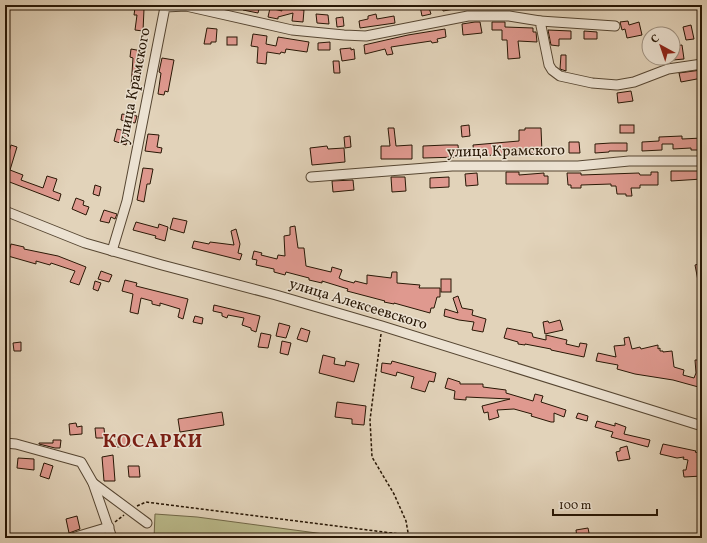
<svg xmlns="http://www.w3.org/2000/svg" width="707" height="543" font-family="Vollkorn,serif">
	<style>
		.green { fill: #baba8b; stroke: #716848 }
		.building { fill: #df998f; stroke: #281705 }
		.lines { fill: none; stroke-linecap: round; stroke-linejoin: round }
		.minor-casing { stroke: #564632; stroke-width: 11 }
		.path { stroke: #281705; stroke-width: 1.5; stroke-dasharray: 3 2; stroke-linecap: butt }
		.minor { stroke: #ece2d2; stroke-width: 9 }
		.labels { text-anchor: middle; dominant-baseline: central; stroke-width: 3; stroke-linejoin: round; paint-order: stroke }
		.street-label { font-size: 15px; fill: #281705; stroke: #ece2d2 }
		.district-label { font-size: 19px; font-weight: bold; letter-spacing: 1px; fill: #7a1f14; stroke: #ece2d2 }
	</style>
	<rect width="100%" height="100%" fill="#e2d3ba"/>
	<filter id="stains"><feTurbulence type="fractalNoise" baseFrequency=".005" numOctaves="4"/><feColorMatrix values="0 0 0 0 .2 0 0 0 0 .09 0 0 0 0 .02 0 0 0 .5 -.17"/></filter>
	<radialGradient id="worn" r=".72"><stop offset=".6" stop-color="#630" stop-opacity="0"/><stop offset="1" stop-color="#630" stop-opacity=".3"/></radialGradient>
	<polygon class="green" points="155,514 197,517 354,538 154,538"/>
	<g class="building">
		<polygon points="244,5 260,5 258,13 243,10"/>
		<polygon points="428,5 431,14 422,16 420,6"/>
		<polygon points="442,5 460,5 460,8 443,11"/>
		<polygon points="135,8 144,9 143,31 135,30 137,15 134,15"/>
		<polygon points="270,8 282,11 281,8 304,10 303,22 292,21 293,13 278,17 278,19 268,17"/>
		<polygon points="316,14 328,15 329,24 317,23"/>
		<polygon points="376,14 377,19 394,16 395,23 360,28 359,21 368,19 368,16"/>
		<polygon points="343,17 344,26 337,27 336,18"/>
		<polygon points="628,21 629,25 639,22 642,35 627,38 625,29 622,30 620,22"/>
		<polygon points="475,22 480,22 482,33 463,35 462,24"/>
		<polygon points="492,22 505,22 505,27 533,28 533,32 536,32 537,42 518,41 520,58 508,59 507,40 502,40 502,30 492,30"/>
		<polygon points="691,25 694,39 686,40 683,27"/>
		<polygon points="207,28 217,29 216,42 211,42 211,44 204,44"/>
		<polygon points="445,29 446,37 437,39 438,42 432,43 431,41 391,47 393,54 387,55 385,49 365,54 364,45 408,35"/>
		<polygon points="548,30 571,31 571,39 559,39 559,46 551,45"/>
		<polygon points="584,31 597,32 597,39 584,39"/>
		<polygon points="253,34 267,36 266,44 276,46 278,37 309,42 307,52 286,49 285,53 281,52 280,54 267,52 266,64 257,63 258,47 251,46"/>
		<rect x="227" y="37" width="10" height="8"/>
		<polygon points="330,42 330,50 318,50 318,43"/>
		<polygon points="682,45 684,59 673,60 673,46"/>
		<polygon points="351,48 351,50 354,49 355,59 342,61 340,49"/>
		<polygon points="131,49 142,51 138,87 131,87 133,58 130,57"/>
		<polygon points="561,55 566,55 566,71 560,69"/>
		<polygon points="162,58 174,60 168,92 165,91 164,95 158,94 161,73 159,72"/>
		<polygon points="333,61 339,61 340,73 334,73"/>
		<polygon points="701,70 702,78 681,82 679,73"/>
		<polygon points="631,91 633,101 618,103 617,93"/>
		<polygon points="122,114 137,116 135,123 121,120"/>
		<polygon points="469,125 470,136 462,137 461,126"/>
		<rect x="620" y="125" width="14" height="8"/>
		<polygon points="388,128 394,128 396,146 412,145 412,159 381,159 381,146 390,146"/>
		<polygon points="525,128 541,128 542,153 531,153 531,151 516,151 516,154 474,156 473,145 519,141 519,130 525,130"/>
		<polygon points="117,129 129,132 126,145 114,141"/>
		<polygon points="148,134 159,135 157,147 162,148 161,153 145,151"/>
		<polygon points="350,136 351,147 345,148 344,137"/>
		<polygon points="682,136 682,139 702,138 702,150 691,150 691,148 673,149 673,144 662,144 662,150 642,151 642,142 659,141 659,137"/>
		<polygon points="569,142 579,142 580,153 569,153"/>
		<polygon points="611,143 627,143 627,151 609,151 609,152 595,153 595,144"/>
		<polygon points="11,145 17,147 10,170 23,175 21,180 43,188 47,176 57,179 53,191 61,194 59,201 7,181 6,183 5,183 5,166"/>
		<polygon points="446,145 458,145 459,157 423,158 423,146"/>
		<polygon points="327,146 328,149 344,148 345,162 312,165 310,148"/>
		<polygon points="143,168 153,169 150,184 147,184 144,202 137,200"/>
		<polygon points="671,171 702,171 702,179 671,181"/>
		<polygon points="506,172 519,172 519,175 544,173 544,176 548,176 548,184 506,184"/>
		<polygon points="651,172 658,172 658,185 640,185 640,188 631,188 632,196 626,196 626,194 617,194 616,186 611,186 611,184 581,185 581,188 571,188 571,185 568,185 567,173 581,173 581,175 639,173 640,175 651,175"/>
		<polygon points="477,173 478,185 466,186 465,174"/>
		<polygon points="391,177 405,177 406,191 392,192"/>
		<polygon points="449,177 449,187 430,188 430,178"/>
		<polygon points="353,180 354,190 333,192 332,181"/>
		<polygon points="95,185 101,187 99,196 93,194"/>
		<polygon points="76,198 84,201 83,205 89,207 86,215 72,209"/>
		<polygon points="104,210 117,214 115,219 111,217 109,223 100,221"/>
		<polygon points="173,218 187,221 184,233 170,229"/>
		<polygon points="136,222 158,228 159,224 168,227 165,241 155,238 156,236 133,230"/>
		<polygon points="295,226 298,248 304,248 306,266 331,272 332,267 342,270 339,278 343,280 354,283 355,281 367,284 367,275 391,278 392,272 397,272 397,283 420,285 419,288 440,288 440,297 437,297 434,308 431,308 430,313 394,303 394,304 384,302 385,301 347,291 348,289 322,281 322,283 309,280 309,278 286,272 285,275 274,272 274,269 256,265 257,260 252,259 254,251 262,253 261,255 277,259 278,255 285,256 284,236 290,235 290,227"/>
		<polygon points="236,229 240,244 238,253 242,254 240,260 192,248 194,241 209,244 210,242 234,245 231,231"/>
		<polygon points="11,244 24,247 24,249 58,256 86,267 79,285 70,282 75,271 51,263 50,265 36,261 36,264 8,256"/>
		<polygon points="702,263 702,286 699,286 695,265"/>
		<polygon points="101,271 112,275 109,282 98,279"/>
		<rect x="441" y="279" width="10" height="13"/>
		<polygon points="125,280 137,283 136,286 188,299 183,319 178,317 180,309 160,303 160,306 152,304 152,301 141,298 138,314 130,312 133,294 122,291"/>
		<polygon points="95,281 101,283 98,291 93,289"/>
		<polygon points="458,296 462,308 473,310 472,315 486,319 483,332 472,330 474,322 459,320 444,316 445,309 458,313 453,298"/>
		<polygon points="214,305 260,316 256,332 251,330 251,328 242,325 244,318 228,315 227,318 222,316 222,313 213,311"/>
		<polygon points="195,316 203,318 202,324 193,322"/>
		<polygon points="560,320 563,330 545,334 543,322 548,321 549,323"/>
		<polygon points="279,323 290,326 286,338 276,336"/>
		<polygon points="301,328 310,331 307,342 297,339"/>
		<polygon points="507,328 532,333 533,337 546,340 546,335 567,340 566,344 579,347 580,343 587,344 584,357 551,350 551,349 525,344 525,345 518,344 518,342 504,338"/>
		<polygon points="261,333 271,335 268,348 258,347"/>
		<polygon points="629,337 632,349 640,347 641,349 658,345 658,349 660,348 660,351 663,351 663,352 672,351 674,367 684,370 683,375 694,378 696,373 695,360 702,360 702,388 673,380 635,374 617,369 618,365 596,361 598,353 616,357 614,346 625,345 624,338"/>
		<polygon points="282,341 291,343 288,355 280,353"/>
		<polygon points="21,342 21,351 14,351 13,343"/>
		<polygon points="323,355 335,358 334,364 345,366 346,361 359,364 354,382 319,373"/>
		<polygon points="392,361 436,373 434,382 429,381 425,392 411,388 414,377 397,372 396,376 381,372 382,363 391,364"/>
		<polygon points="448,378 460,382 460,384 483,384 483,387 506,390 506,393 533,401 535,394 543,396 541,402 566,410 564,417 554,413 554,422 551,422 531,416 532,414 514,409 497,410 499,417 489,420 488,412 484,413 482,406 510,399 466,397 466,400 454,399 455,391 445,388"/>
		<polygon points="337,402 366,406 364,425 352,424 352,419 335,417"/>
		<polygon points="222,412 224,425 180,432 178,419"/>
		<polygon points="578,413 588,416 587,421 576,418"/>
		<polygon points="597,421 615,426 615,423 626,427 624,434 650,440 648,447 611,437 613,432 595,427"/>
		<polygon points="76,423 77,427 82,426 82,434 70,435 69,424"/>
		<polygon points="95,428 104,428 105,438 96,438"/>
		<polygon points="129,436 130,446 117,447 116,437"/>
		<polygon points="53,440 61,440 60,448 55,448 39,444 39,443 53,443"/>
		<polygon points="663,444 696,451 695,452 702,454 702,476 684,477 683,470 686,470 688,460 683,459 684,457 677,458 660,454"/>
		<polygon points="627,446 630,459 618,461 616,452 620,451 620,448"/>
		<polygon points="113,455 115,481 104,481 102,457"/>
		<polygon points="18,458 34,459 34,470 17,468"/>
		<polygon points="44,463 53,466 49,479 40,476"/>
		<polygon points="128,466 139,466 140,477 129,477"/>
		<polygon points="77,516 80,529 69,533 66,519"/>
		<polygon points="588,528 590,538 577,538 576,530"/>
	</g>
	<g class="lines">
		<defs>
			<g id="minor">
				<polyline points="540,21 615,26"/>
				<polyline points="311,177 452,166 578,166 629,161 702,161"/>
				<polyline points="5,211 85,243 162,265 276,295 382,326 702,426"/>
				<polyline points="112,251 127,201 165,7 186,6 292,30 344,35 366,36 468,16 509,16 540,21 549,65 552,70 560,76 592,83 617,85 634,82 668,69 702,64"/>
				<polyline points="5,443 16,444 81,462 93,483 112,538"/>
				<polyline points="93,483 147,523"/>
				<polyline points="72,538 109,527"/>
			</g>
		</defs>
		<use href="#minor" class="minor-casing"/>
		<g class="path">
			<polyline points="381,334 370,420 372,457 394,494 406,521 409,538"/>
			<polyline points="137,506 146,502 408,535"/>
			<polyline points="115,522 124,515"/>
		</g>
		<use href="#minor" class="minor"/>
	</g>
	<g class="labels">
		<g class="street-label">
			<text transform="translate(135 86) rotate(-79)">улица Крамского</text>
			<text transform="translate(506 152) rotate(-1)">улица Крамского</text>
			<text transform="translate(358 305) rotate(17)">улица Алексеевского</text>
		</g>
		<g class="district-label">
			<text x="153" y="442">КОСАРКИ</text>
		</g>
	</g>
	<rect width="707" height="543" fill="none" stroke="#e2d3ba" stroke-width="20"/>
	<rect x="6" y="6" width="695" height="531" fill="none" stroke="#281705" stroke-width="2"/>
	<rect x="10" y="10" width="687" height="523" fill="none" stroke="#281705"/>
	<g transform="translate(661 46) rotate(320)"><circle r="19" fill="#ece2d2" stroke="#9e9180"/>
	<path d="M0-3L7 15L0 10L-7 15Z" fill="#8f2418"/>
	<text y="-6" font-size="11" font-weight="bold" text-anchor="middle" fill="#281705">С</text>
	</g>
	<path d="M553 509v6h104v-6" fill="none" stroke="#281705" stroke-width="2"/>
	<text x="559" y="509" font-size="12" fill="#281705" stroke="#ece2d2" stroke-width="3" paint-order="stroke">100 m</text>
	<rect width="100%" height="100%" filter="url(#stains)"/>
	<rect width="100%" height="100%" fill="url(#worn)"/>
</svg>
